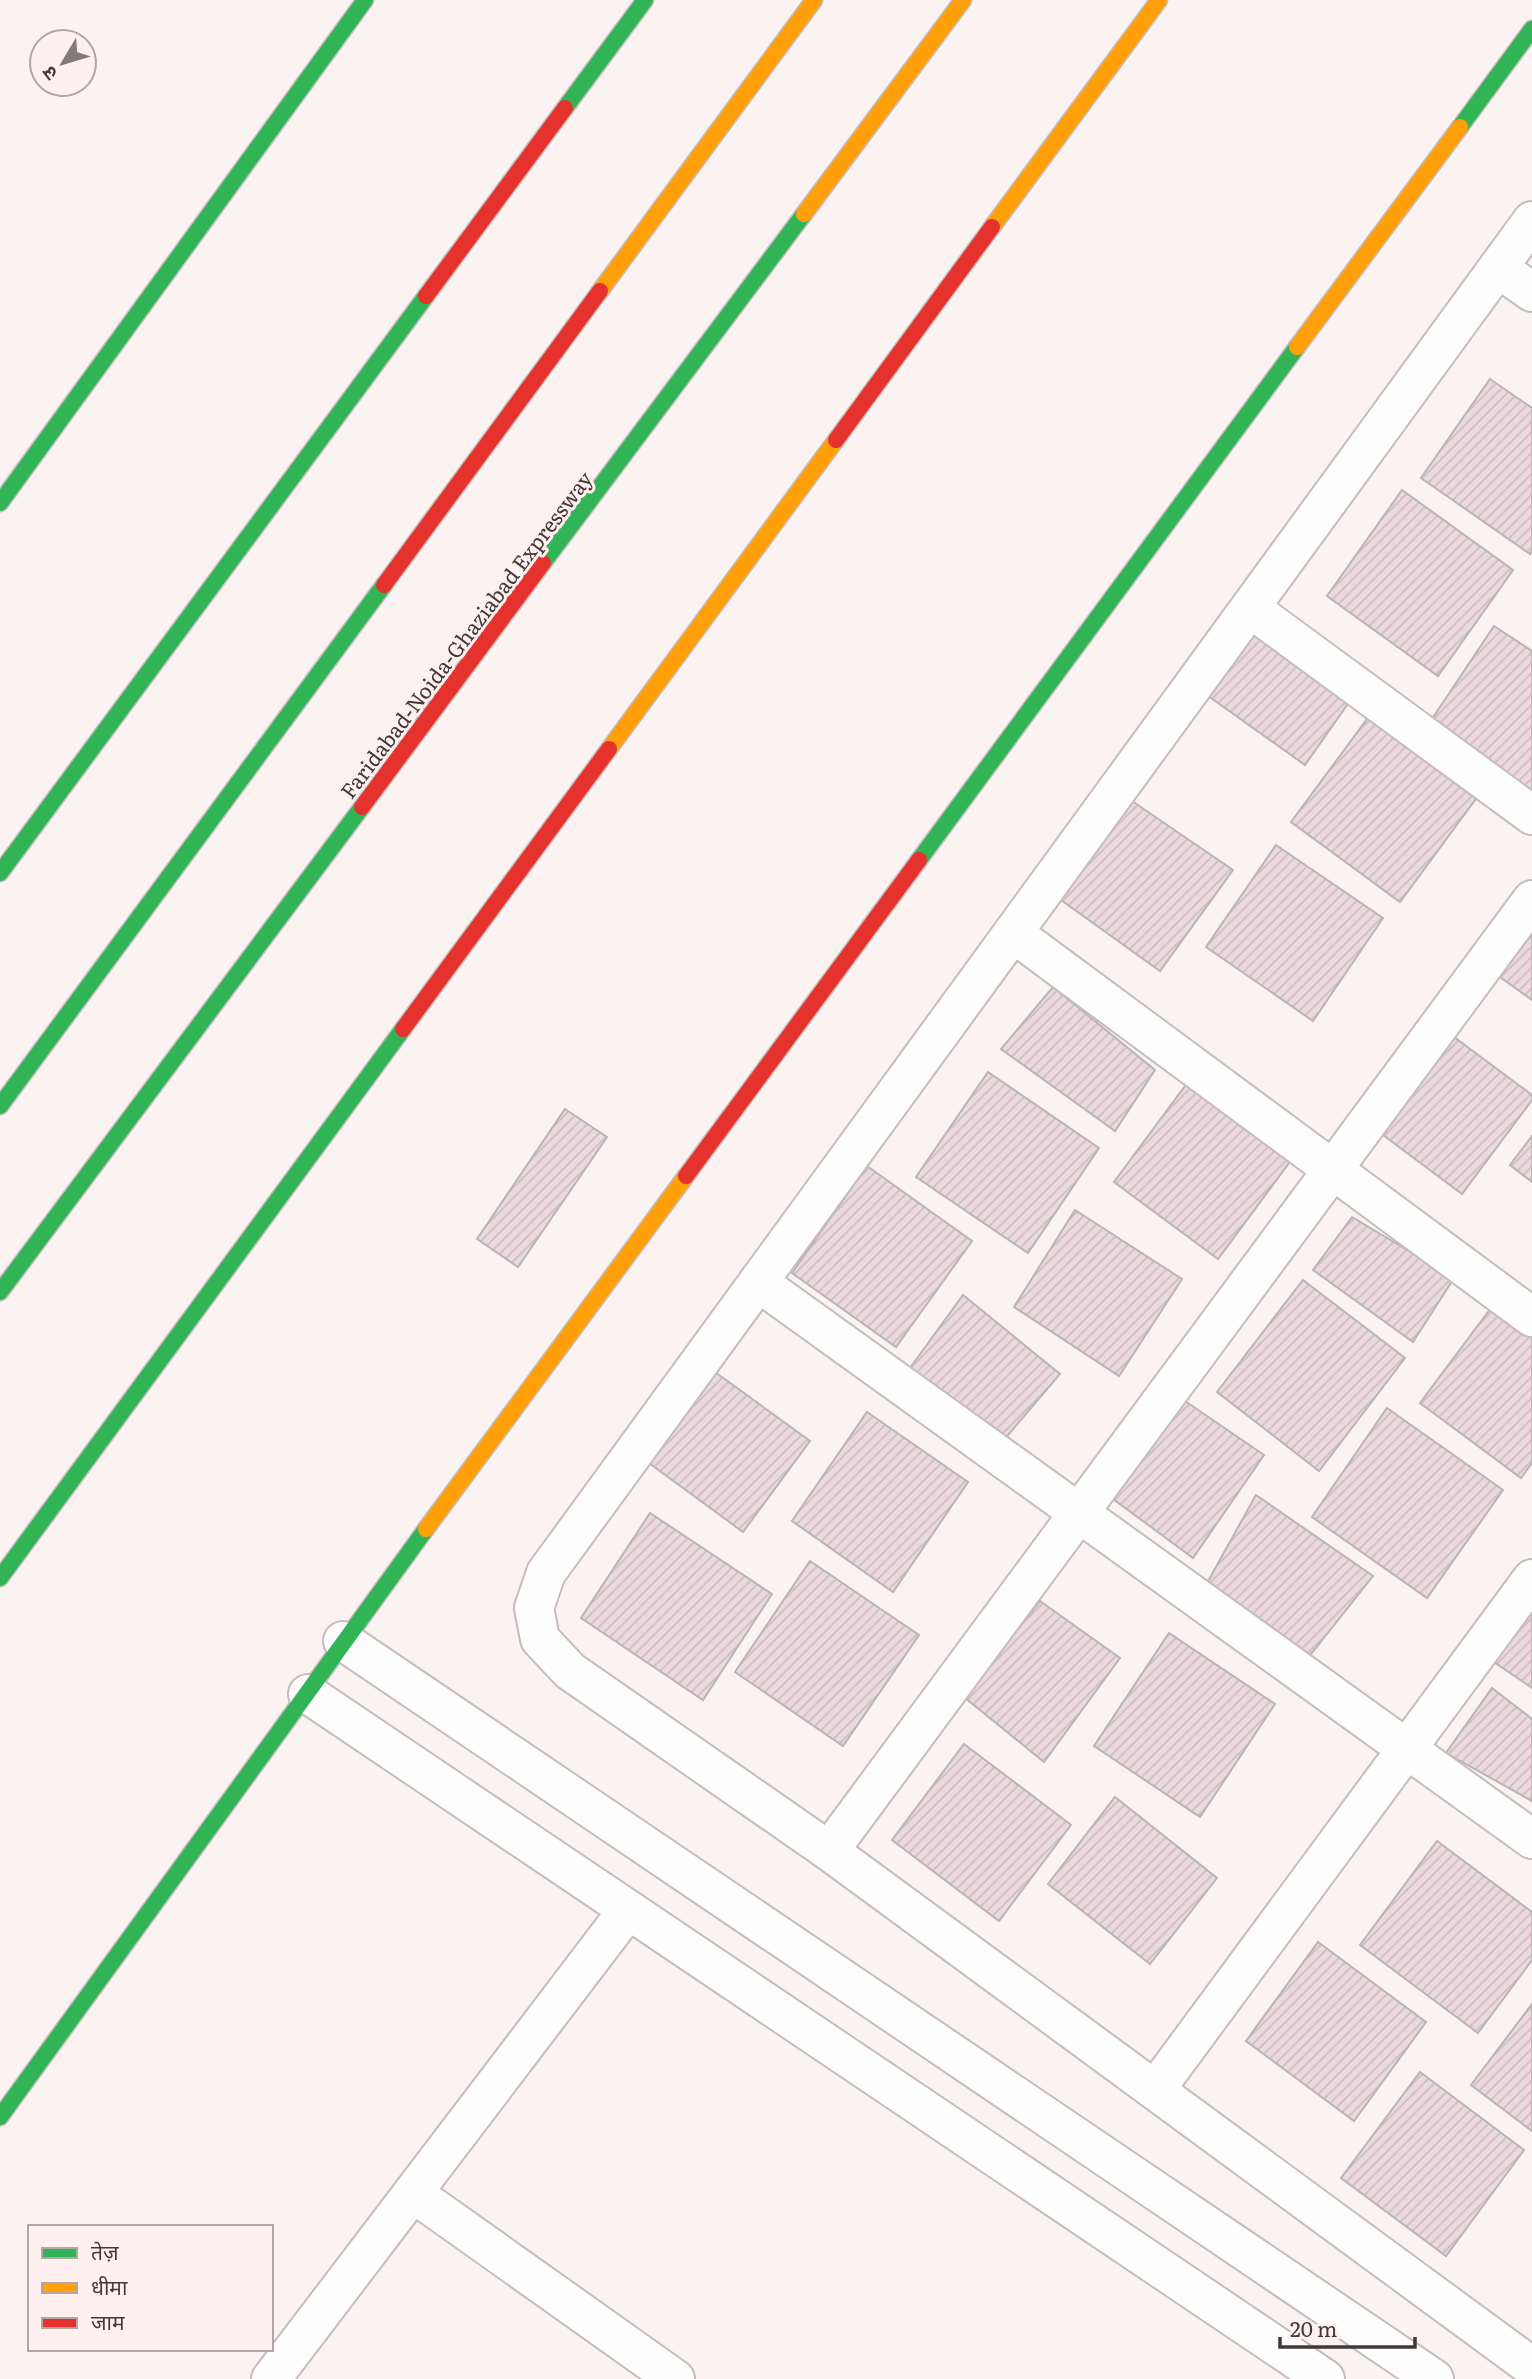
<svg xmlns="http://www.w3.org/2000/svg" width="1532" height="2379" font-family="Literata,'Noto Sans Devanagari',serif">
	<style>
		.building { fill: url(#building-hatch); stroke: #bab4b4; stroke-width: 2 }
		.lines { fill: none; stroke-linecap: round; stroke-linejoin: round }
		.street-casing { stroke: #c4bdbc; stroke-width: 42 }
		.fast-casing { stroke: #c4bdbc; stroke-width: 19 }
		.slow-casing { stroke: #c4bdbc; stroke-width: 19 }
		.jam-casing { stroke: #c4bdbc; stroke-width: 19 }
		.street { stroke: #fefdfd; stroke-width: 38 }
		.fast { stroke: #30b455; stroke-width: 16 }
		.slow { stroke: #ff9f0a; stroke-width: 16 }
		.jam { stroke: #e5322d; stroke-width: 16 }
		.labels { text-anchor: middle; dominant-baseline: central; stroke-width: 6; stroke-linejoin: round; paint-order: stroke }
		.street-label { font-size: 21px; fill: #423938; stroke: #fdf0ee }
	</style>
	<defs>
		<pattern id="building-hatch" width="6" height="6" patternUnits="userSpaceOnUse" patternTransform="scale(1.75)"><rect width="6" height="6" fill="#ecd9df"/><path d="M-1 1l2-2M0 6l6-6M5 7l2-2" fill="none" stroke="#ccbbc0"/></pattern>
	</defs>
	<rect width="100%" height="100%" fill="#faf3f2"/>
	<g class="building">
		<polygon points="1490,379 1532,408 1532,551 1530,554 1421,478"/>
		<polygon points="1402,490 1513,570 1438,676 1327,596"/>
		<polygon points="1494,626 1532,651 1532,804 1424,731"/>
		<polygon points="1252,633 1352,698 1305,765 1204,693"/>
		<polygon points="1370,715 1478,796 1400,902 1291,822"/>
		<polygon points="1132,801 1233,870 1160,971 1061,900"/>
		<polygon points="1276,845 1383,918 1313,1021 1206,947"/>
		<polygon points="1532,916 1532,1000 1493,972"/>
		<polygon points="1053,987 1155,1070 1115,1131 1001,1049"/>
		<polygon points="1446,1031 1532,1095 1532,1100 1462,1194 1383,1135"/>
		<polygon points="988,1072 1099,1148 1028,1253 916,1177"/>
		<polygon points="1188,1082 1292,1159 1218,1259 1114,1182"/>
		<polygon points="565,1109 607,1137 518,1267 477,1239"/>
		<polygon points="1532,1136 1532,1182 1510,1165"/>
		<polygon points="867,1166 972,1241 896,1347 792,1273"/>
		<polygon points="1075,1210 1182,1279 1119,1376 1014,1307"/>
		<polygon points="1352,1217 1454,1278 1413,1342 1313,1270"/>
		<polygon points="1303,1280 1405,1358 1319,1471 1217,1392"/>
		<polygon points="963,1295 1060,1374 1002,1442 910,1368"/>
		<polygon points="1494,1304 1532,1332 1532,1463 1521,1478 1420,1403"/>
		<polygon points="715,1372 810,1441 743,1532 649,1463"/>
		<polygon points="1182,1399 1264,1455 1193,1558 1109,1496"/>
		<polygon points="1387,1408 1503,1490 1427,1598 1312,1517"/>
		<polygon points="867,1412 968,1482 893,1592 792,1521"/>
		<polygon points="1256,1495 1373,1576 1307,1659 1207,1583"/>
		<polygon points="650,1513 772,1594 703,1700 581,1618"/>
		<polygon points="810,1561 919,1635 843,1746 735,1672"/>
		<polygon points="1040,1601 1120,1658 1044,1762 964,1697"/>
		<polygon points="1532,1605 1532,1688 1491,1660"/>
		<polygon points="1169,1633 1275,1704 1200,1817 1094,1746"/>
		<polygon points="1492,1688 1532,1719 1532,1801 1446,1753"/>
		<polygon points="964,1744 1071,1825 999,1921 892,1840"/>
		<polygon points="1115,1797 1217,1878 1150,1964 1048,1884"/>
		<polygon points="1437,1841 1532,1912 1532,1960 1478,2033 1360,1945"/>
		<polygon points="1318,1942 1426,2022 1354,2121 1246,2041"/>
		<polygon points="1532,2004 1532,2131 1471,2085"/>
		<polygon points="1420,2072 1524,2150 1446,2256 1341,2178"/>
	</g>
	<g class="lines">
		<defs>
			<g id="street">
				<polyline points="1532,221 546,1573 534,1608 540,1639 570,1671 829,1851 1532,2367"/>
				<polyline points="1498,268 1532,292"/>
				<polyline points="1250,608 1532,815"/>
				<polyline points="1013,933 1532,1317"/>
				<polyline points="758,1282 1532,1839"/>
				<polyline points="343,1641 1434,2379"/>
				<polyline points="308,1694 1325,2379"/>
				<polyline points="829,1851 1532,900"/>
				<polyline points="1155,2090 1532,1579"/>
				<polyline points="413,2193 675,2379"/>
				<polyline points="271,2379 628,1910"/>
			</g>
			<g id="fast">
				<polyline points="565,108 645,0"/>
				<polyline points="1460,127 1532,29"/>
				<polyline points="0,503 365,0"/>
				<polyline points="543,563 804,214"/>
				<polyline points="919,860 1297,347"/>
				<polyline points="0,873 426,296"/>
				<polyline points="0,1106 384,585"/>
				<polyline points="0,1292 362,807"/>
				<polyline points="0,1578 403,1029"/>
				<polyline points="0,2117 426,1529"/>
			</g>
			<g id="slow">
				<polyline points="804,214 963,0"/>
				<polyline points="992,227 1159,0"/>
				<polyline points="600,291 814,0"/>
				<polyline points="1297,347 1460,127"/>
				<polyline points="609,749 836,440"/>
				<polyline points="426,1529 686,1176"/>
			</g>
			<g id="jam">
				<polyline points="426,296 565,108"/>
				<polyline points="836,440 992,227"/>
				<polyline points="384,585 600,291"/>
				<polyline points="362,807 543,563"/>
				<polyline points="403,1029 609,749"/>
				<polyline points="686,1176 919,860"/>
			</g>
		</defs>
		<use href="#street" class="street-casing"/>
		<use href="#fast" class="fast-casing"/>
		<use href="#slow" class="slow-casing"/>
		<use href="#jam" class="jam-casing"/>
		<use href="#street" class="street"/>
		<use href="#fast" class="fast"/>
		<use href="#slow" class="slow"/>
		<use href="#jam" class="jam"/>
	</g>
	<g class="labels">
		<g class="street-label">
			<text transform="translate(465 634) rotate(-53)">Faridabad-Noida-Ghaziabad Expressway</text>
		</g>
	</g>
	<rect x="28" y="2225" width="245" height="126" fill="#fdf0ee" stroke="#b2a7a5" stroke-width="2"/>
	<rect x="42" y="2248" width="35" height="10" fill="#30b455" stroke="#b2a7a5" stroke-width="2"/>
	<text x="91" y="2260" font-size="21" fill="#423938">तेज़</text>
	<rect x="42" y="2283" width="35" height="10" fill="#ff9f0a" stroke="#b2a7a5" stroke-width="2"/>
	<text x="91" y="2295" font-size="21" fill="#423938">धीमा</text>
	<rect x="42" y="2318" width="35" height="10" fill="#e5322d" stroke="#b2a7a5" stroke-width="2"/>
	<text x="91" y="2330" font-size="21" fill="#423938">जाम</text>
	<g transform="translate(63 63) rotate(232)"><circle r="33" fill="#fdf0ee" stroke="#b2a7a5" stroke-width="2"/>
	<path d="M0-5L12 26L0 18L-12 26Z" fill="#827a79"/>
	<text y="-10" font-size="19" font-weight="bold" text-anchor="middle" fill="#423938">उ</text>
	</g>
	<path d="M1280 2337v10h135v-10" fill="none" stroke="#423938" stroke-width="3.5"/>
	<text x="1290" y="2337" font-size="21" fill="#423938" stroke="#fdf0ee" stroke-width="5" paint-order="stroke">20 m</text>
</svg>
